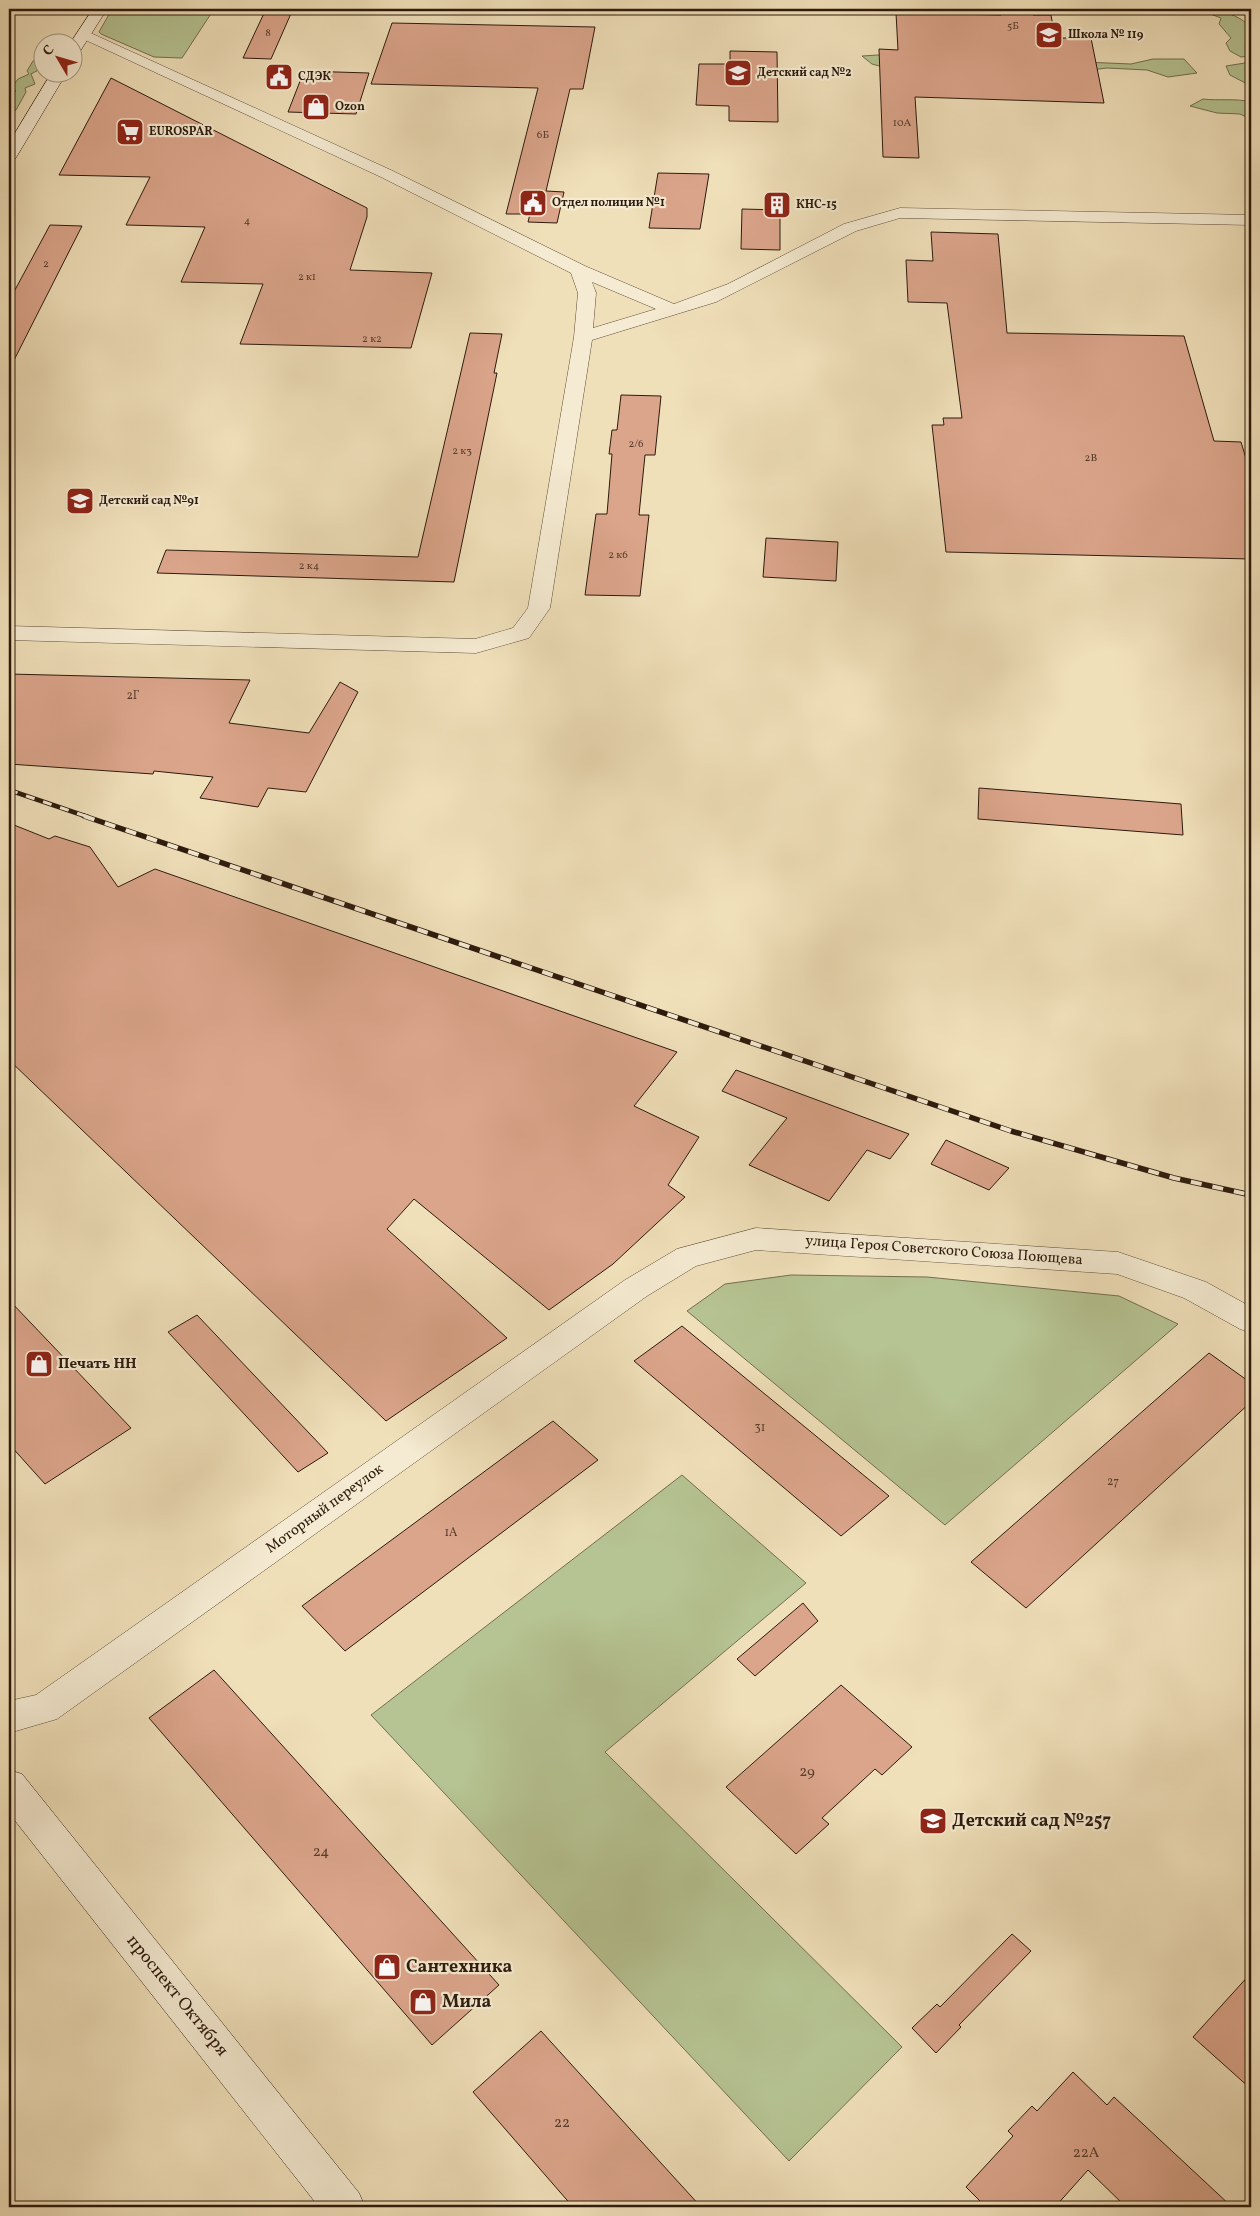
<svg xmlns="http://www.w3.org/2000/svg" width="1260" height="2216" font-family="Vollkorn,serif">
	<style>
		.green { fill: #b6c392; stroke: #726e50 }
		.building { fill: #dba58b; stroke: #2d1a0d }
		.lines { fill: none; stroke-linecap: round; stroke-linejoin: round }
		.minor-casing { stroke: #5e4c38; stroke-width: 1 }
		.secondary-casing { stroke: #2d1a0d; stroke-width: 1 }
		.minor { fill: #f5ebd2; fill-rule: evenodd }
		.secondary { fill: #f5ebd2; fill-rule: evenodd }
		.rail-far1-casing { stroke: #2d1a0d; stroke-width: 4.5 }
		.rail-casing { stroke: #2d1a0d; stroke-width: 5.5 }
		.rail-far1 { stroke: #f5ebd2; stroke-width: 3; stroke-dasharray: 9; stroke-linecap: butt }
		.rail { stroke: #f5ebd2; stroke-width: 4; stroke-dasharray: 11; stroke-linecap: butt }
		.labels { text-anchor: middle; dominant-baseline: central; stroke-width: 4.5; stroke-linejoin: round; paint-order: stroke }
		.far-number-label { font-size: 11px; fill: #583d2c }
		.far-poi-label { font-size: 12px; font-weight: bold; fill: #2d1a0d; stroke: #f5ebd2; text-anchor: start }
		.number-label { font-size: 12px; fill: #583d2c }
		.street-label { font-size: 15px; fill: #2d1a0d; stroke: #f5ebd2 }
		.poi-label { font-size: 15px; font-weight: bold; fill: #2d1a0d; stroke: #f5ebd2; text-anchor: start }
		.near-number-label { font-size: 15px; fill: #583d2c }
		.near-poi-label { font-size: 18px; font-weight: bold; fill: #2d1a0d; stroke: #f5ebd2; text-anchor: start }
		.near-street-label { font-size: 18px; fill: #2d1a0d; stroke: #f5ebd2 }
	</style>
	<rect width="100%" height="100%" fill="#f0e0ba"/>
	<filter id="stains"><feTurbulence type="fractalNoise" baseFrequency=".004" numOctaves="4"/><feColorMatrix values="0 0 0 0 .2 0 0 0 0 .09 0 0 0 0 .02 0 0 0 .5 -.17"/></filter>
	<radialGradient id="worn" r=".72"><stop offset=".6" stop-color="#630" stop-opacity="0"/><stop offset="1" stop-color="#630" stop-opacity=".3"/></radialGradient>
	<g class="green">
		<polygon points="112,9 214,9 182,58 154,57 101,34 99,32"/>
		<path d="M 1165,9 L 1228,9 L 1230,14 C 1255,24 1251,31 1251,56 L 1241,57 L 1230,51 L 1226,43 L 1231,38 L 1219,24 L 1221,18 L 1205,12 L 1166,12 Z"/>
		<polygon points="894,54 1131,64 1153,59 1184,59 1197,73 1168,77 1147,70 1107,68 1075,72 894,70 872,64 862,56"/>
		<polygon points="39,59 42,60 42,68 31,74 35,84 25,88 26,92 16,110 9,113 9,94 16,91 12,87 18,79 29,74 27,71 33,61"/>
		<polygon points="1251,62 1251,86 1230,75 1226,66"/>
		<path d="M 1203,99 C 1218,101 1236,98 1251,102 L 1251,119 L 1240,114 L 1217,113 L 1190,106 Z"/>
		<polygon points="791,1275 927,1277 1119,1296 1178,1324 945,1525 687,1311 725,1284"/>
		<polygon points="682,1475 806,1583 605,1752 902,2047 789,2161 371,1715"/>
	</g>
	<g class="building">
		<polygon points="266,9 293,9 271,59 243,58"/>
		<polygon points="1000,9 1032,9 1033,15 1051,15 1055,38 1091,38 1104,103 915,97 919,158 883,157 879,49 898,50 896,13 1001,15"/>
		<polygon points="392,23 595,27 583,89 570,89 546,191 564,192 557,223 528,222 530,214 506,214 538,88 371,84"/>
		<polygon points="730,51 777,52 778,122 729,121 729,106 696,105 699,64 730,64"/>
		<polygon points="304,71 369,73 356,114 288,112"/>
		<polygon points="111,78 367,208 367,217 350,270 432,273 411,348 240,344 263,284 181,282 205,227 126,225 150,177 59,175"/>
		<polygon points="658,173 709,174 700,229 649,228"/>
		<polygon points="742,209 780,210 780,250 741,249"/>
		<polygon points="50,225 82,226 9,370 9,301"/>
		<polygon points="931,232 998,234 1007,333 1184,336 1214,441 1241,442 1251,475 1251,559 946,552 932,425 944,425 943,418 962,418 947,303 908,302 906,260 933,261"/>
		<polygon points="470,333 502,334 494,373 497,373 454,582 157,573 166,550 418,557"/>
		<polygon points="621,395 661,396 655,455 645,455 639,515 649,515 640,596 585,595 596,514 607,514 612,454 609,454 612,430 617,430"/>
		<polygon points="766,538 838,542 836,581 763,577"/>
		<polygon points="9,674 250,680 229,723 309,733 340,682 358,692 306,792 268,788 258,807 200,798 213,777 154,771 153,774 9,764"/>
		<polygon points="979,788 1181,804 1183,835 978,819"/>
		<polygon points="9,823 49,839 55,836 90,847 118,887 155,869 677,1052 634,1106 699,1137 668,1185 685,1197 613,1264 549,1310 414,1199 387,1229 507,1338 386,1421 9,1060"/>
		<polygon points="736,1070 909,1134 890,1159 867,1150 829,1201 749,1165 787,1118 722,1091"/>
		<polygon points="946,1140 1009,1168 989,1190 931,1164"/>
		<polygon points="9,1300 131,1428 45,1484 9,1444"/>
		<polygon points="197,1315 328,1453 298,1472 168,1332"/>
		<polygon points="682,1326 889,1496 841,1536 634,1361"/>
		<polygon points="1209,1353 1251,1383 1251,1402 1026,1608 971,1562"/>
		<polygon points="553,1421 598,1460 345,1651 302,1606"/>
		<polygon points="803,1603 818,1621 755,1676 737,1659"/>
		<polygon points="214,1670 499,1985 432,2045 149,1718"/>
		<polygon points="841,1685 912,1747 882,1775 875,1769 822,1818 829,1824 796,1854 726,1787"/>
		<polygon points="1012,1934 1031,1951 959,2025 961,2027 936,2053 912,2028 937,2004 940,2007"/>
		<polygon points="1251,1973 1251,2089 1193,2037"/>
		<polygon points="541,2031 590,2085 701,2207 573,2207 473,2092"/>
		<polygon points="1073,2072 1107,2105 1114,2097 1232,2207 1126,2207 1088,2170 1055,2207 986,2207 966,2187 1013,2136 1008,2131 1032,2106 1037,2111"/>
	</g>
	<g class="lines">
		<defs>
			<g id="minor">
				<path d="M 84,30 L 393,171 L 585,266 L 674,304 L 728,284 L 844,224 L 900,208 L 1251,215 L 1251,225 L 900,218 L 856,231 L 716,302 L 592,340 L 550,608 L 529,638 L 476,653 L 9,640 L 9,626 L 475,639 L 513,628 L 528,608 L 574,337 L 578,293 L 571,273 L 381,177 L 79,37 L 77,34 ZM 592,282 L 656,309 L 593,328 L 596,293 Z"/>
				<polygon points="756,1228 1118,1252 1206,1282 1251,1307 1251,1333 1240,1329 1184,1298 1117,1274 756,1250 696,1266 647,1296 57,1719 9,1733 9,1701 36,1695 625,1280 677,1249"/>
			</g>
			<g id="secondary">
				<polygon points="93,9 107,9 77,56 72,57 71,42"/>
				<polygon points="52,72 67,72 17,156 15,159 9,161 9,143"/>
				<polygon points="9,1770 22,1774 359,2193 365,2207 319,2207 9,1813"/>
			</g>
		</defs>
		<use href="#minor" class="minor-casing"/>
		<use href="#secondary" class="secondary-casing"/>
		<use href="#minor" class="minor"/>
		<use href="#secondary" class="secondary"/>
		<defs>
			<polyline id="rail-far1" points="9,790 88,817"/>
			<polyline id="rail" points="84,816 1011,1131 1174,1178 1251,1195"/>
		</defs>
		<use href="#rail-far1" class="rail-far1-casing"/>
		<use href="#rail" class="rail-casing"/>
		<use href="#rail-far1" class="rail-far1"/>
		<use href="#rail" class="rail"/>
	</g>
	<defs>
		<symbol id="school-square" viewBox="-11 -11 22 22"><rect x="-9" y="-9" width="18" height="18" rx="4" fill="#8f2418" stroke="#f5ebd2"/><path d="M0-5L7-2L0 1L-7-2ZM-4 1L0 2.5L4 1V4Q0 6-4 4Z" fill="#fff"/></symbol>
		<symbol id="civic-square" viewBox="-11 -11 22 22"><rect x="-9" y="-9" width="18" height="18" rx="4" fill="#8f2418" stroke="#f5ebd2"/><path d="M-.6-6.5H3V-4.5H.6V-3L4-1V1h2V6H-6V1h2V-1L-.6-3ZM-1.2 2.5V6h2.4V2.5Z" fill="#fff"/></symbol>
		<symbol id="shop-square" viewBox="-11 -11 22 22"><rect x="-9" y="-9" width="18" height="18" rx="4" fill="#8f2418" stroke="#f5ebd2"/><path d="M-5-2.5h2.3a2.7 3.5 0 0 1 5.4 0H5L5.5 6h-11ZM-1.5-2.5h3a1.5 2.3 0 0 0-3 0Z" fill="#fff"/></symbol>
		<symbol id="supermarket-square" viewBox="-11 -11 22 22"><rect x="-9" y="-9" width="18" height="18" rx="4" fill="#8f2418" stroke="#f5ebd2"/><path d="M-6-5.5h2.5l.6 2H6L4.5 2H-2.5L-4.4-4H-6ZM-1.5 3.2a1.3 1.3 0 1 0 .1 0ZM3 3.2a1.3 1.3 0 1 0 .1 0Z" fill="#fff"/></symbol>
		<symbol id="building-square" viewBox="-11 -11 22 22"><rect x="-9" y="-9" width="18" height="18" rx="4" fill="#8f2418" stroke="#f5ebd2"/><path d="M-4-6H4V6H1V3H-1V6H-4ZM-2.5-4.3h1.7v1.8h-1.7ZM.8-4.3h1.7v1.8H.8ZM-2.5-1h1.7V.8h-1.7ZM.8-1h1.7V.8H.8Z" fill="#fff"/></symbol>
	</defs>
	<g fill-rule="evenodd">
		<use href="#school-square" x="1033" y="19" width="32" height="32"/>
		<use href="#school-square" x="722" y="57" width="32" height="32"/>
		<use href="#civic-square" x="263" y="61" width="32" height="32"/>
		<use href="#shop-square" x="300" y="91" width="32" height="32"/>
		<use href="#supermarket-square" x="114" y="116" width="32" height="32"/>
		<use href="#civic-square" x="517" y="187" width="32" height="32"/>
		<use href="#building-square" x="761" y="189" width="32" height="32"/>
		<use href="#school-square" x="64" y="485" width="32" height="32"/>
		<use href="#shop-square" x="23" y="1348" width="32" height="32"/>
		<use href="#school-square" x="917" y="1805" width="32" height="32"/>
		<use href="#shop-square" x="371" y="1951" width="32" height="32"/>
		<use href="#shop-square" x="407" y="1986" width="32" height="32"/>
	</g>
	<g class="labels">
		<g class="far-number-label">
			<text x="1013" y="26">5Б</text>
			<text x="268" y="33">8</text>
			<text x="902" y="123">10А</text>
			<text x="543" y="135">6Б</text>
			<text x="247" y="221">4</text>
			<text x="46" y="264">2</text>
			<text x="307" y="277">2 к1</text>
			<text x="372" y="339">2 к2</text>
			<text x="636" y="444">2/6</text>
			<text x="462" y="451">2 к3</text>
			<text x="1091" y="458">2В</text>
			<text x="618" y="555">2 к6</text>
			<text x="309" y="566">2 к4</text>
		</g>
		<g class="far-poi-label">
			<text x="1068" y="35">Школа № 119</text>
			<text x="757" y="73">Детский сад №2</text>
			<text x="298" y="77">СДЭК</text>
			<text x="335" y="107">Ozon</text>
			<text x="149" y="132">EUROSPAR</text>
			<text x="552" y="203">Отдел полиции №1</text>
			<text x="796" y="205">КНС-15</text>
			<text x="99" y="501">Детский сад №91</text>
		</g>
		<g class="number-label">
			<text x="133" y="696">2Г</text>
			<text x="760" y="1428">31</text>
			<text x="1113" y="1482">27</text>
			<text x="451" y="1533">1А</text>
		</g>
		<g class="street-label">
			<text transform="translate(944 1251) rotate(4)">улица Героя Советского Союза Поющева</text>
			<text transform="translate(325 1509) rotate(-36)">Моторный переулок</text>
		</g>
		<g class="poi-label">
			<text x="58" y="1364">Печать НН</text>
		</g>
		<g class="near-number-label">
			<text x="807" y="1772">29</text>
			<text x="321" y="1852">24</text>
			<text x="562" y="2123">22</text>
			<text x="1086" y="2153">22А</text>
		</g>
		<g class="near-poi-label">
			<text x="952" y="1821">Детский сад №257</text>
			<text x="406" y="1967">Сантехника</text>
			<text x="442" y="2002">Мила</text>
		</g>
		<g class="near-street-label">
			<text transform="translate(177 1996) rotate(51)">проспект Октября</text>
		</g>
	</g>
	<rect width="1260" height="2216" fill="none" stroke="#f0e0ba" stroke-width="30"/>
	<rect x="10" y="10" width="1240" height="2196" fill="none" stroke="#2d1a0d" stroke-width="2.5"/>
	<rect x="15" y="15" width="1230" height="2186" fill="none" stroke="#2d1a0d"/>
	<g transform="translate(58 58) rotate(308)"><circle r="24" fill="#f5ebd2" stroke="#a59783"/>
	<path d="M0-4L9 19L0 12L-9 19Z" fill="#8f2418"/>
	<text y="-8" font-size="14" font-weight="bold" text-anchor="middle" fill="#2d1a0d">С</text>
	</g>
	<rect width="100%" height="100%" filter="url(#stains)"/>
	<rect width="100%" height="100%" fill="url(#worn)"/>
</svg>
